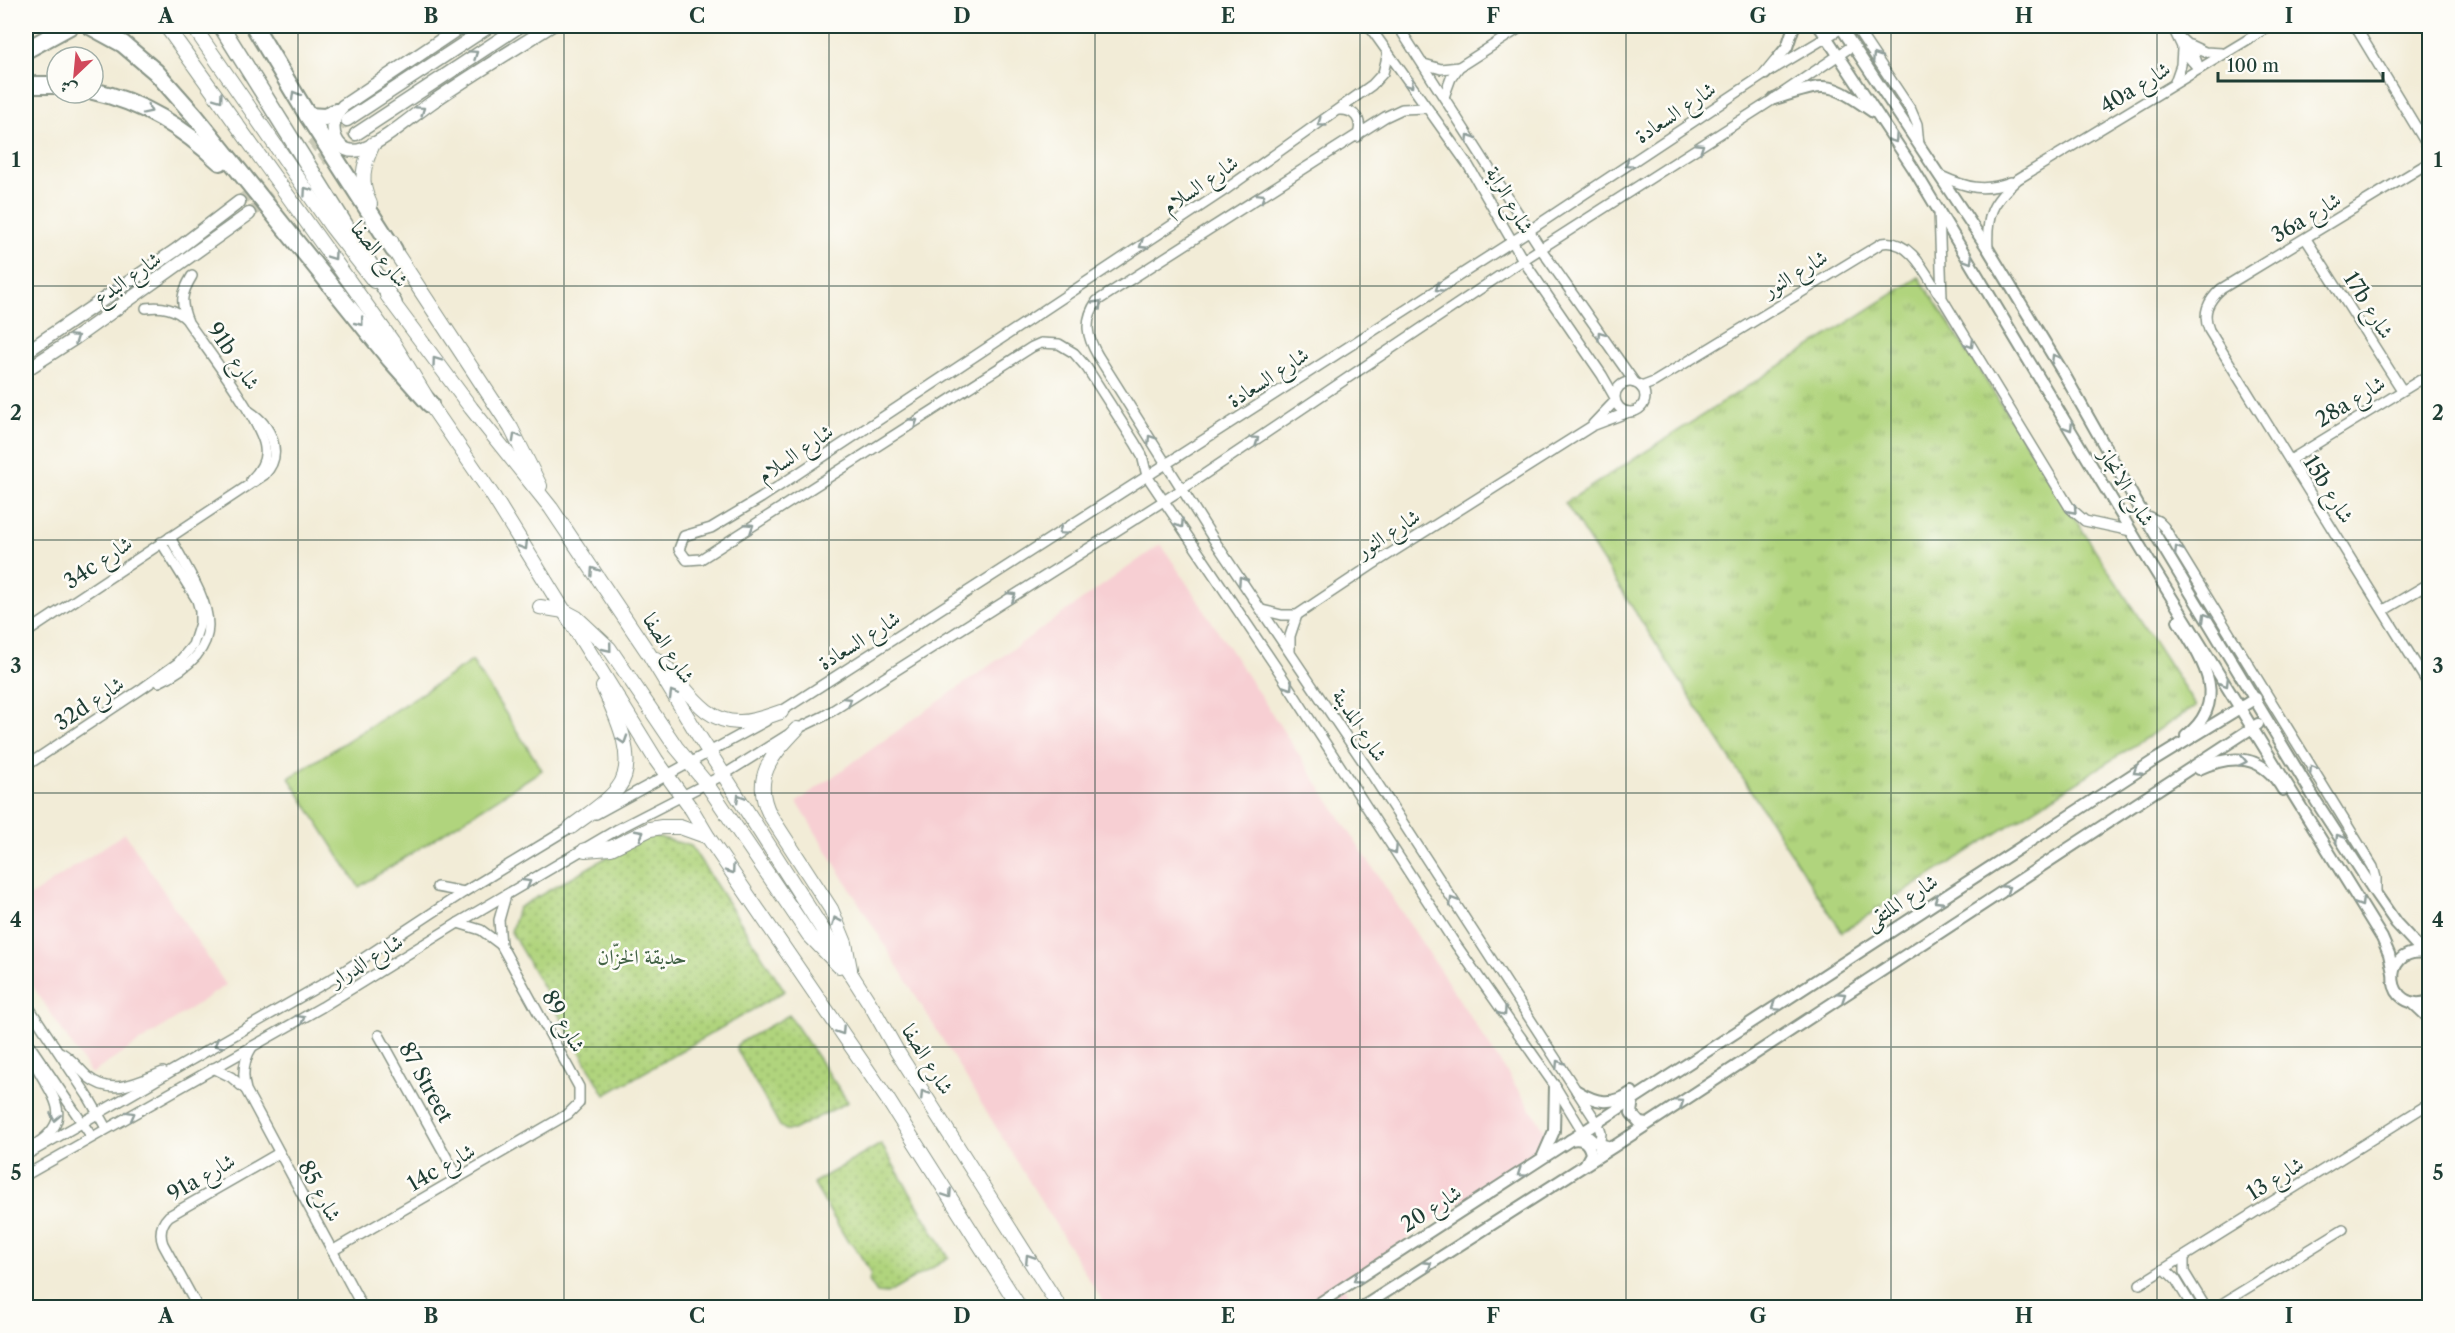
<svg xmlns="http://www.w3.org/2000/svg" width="2455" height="1333" font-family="'Libre Caslon Text',Amiri,serif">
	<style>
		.built { fill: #f7cfd3 }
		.grass { fill: url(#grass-tufts); stroke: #688858; stroke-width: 1.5 }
		.park { fill: url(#park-dots); stroke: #688858; stroke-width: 1.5 }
		.pitch { fill: #b0d47d; stroke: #688858; stroke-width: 1.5 }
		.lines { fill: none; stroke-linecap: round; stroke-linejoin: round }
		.secondary-tunnel { stroke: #c8c9b6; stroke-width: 12; stroke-dasharray: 12 6; stroke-linecap: butt }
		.minor-casing { stroke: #889486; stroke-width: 12 }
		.tertiary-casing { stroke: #889486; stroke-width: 14 }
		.secondary-casing { stroke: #889486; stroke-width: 15 }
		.primary-casing { stroke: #889486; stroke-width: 16 }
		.trunk-casing { stroke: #889486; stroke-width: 18 }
		.motorway-casing { stroke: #889486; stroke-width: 20 }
		.minor { stroke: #fff; stroke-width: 9 }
		.tertiary { stroke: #fff; stroke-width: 10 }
		.secondary { stroke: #fff; stroke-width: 12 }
		.primary { stroke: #fff; stroke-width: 14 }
		.trunk { stroke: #fff; stroke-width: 15 }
		.motorway { stroke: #fff; stroke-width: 16 }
		.oneway { stroke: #8f9e9a }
		.grid { fill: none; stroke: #1f3d34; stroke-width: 1.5; stroke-opacity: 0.55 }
		.labels { text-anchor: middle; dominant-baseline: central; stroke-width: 5; stroke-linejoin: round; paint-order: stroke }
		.street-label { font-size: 21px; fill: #1f3d34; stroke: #fdfcf7 }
		.park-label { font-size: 21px; fill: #436346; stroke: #fdfcf7 }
		.neatline { fill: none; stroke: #1f3d34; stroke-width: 2 }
		.grid-label { font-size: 20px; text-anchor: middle; font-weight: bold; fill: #1f3d34 }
	</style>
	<defs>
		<pattern id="grass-tufts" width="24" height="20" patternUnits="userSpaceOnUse" patternTransform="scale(1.5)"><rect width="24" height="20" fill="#b0d47d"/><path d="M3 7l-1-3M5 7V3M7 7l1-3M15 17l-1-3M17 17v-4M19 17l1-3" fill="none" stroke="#8fad67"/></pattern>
		<pattern id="park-dots" width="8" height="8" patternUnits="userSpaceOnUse" patternTransform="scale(1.5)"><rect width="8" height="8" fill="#b0d47d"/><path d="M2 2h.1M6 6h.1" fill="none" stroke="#8fad67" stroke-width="1.8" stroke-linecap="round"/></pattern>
	</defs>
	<rect width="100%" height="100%" fill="#fdfcf7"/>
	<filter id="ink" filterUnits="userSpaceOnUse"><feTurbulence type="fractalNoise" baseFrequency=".0167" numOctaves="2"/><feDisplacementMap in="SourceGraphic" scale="12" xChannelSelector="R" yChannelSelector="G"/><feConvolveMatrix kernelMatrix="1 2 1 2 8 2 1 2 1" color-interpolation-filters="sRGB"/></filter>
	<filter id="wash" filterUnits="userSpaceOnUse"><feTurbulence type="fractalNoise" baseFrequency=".008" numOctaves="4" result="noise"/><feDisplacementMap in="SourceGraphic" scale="24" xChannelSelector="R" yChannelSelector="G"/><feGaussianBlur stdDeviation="1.35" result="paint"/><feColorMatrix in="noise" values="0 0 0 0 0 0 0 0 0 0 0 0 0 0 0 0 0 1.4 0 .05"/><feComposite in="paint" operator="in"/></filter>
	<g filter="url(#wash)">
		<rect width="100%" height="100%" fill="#f2ecd7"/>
		<g class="built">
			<polygon points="1161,544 1551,1140 1342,1283 1357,1307 1106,1307 797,802"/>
			<polygon points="125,833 226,985 91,1074 26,976 26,899"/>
		</g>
		<polygon class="grass" points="1919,277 2196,706 1842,932 1565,503"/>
		<g class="park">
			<polygon points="647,834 691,846 785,991 605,1095 511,932 518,908"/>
			<polygon points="789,1015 848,1102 793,1130 786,1130 780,1126 736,1048 739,1043"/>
			<polygon points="881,1144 949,1258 887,1294 877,1293 869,1281 871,1273 853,1244 848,1242 813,1183"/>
		</g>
		<polygon class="pitch" points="472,661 542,770 359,887 289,778"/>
	</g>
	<g filter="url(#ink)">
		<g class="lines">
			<g class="secondary-tunnel">
				<polyline points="239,202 347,120"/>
				<polyline points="249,214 356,134"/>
			</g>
			<defs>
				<g id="minor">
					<polyline points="1369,26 1468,165 1523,260 1602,375 1614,396"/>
					<polyline points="1398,26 1541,249 1635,383"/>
					<polyline points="1855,26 1911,110 1917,124 1919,145"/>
					<polyline points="2172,26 2185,53 2199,69"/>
					<polyline points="2355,26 2430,150"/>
					<polyline points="2178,36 2192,49 2199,68"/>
					<polyline points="2190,45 2205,52 2222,53"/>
					<polyline points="1388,53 1383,73 1372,85 1225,190 761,498 711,528 684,536 679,549 687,560 701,559 1032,347 1041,343 1059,344 1074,353 1087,368 1135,443 1142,455 1147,476 1276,667 1452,939 1555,1086 1583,1132 1595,1142 1613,1147"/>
					<polyline points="1424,64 1441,69 1459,67"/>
					<polyline points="2175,82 2181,65 2182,49"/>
					<polyline points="1444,97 1451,78 1459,67 1523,26"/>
					<path d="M 1426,108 L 1402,109 L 1385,117 L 1097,301 C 1083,321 1087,337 1098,356 L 1216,543 L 1372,775 L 1598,1124 L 1601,1133 L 1599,1149"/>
					<path d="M 1339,110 C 1355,109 1364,121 1357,137"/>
					<path d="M 2430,162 L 2221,289 C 2208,301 2202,313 2209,330 L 2430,687"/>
					<path d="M 1941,176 C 1967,188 1984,192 2011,182"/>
					<polyline points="1939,210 1942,298 2070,508 2085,521 2131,531"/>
					<polyline points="2306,239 2402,390"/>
					<path d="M 1988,249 C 1986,214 1992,202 2018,179 L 2270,26"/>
					<path d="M 192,276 C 181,294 180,302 188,322 C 205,347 263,423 265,448 C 267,461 260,471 251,480"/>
					<path d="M 146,308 C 162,306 175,308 187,320"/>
					<circle cx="1630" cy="397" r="15"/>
					<path d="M 1641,387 L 1654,382 L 1882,243 C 1911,238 1927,276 1940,296"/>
					<polyline points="1593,424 1615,401"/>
					<polyline points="2290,460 2430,374"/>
					<polyline points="2143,514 2158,521 2164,527 2373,867 2376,878 2376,894"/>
					<polyline points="1262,610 1282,615 1297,615 1372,565 1592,426 1629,412"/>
					<polyline points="2384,610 2430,583"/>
					<path d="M 26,633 L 264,475 C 285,454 271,425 249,411"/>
					<polyline points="1290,651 1290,636 1297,615"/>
					<path d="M 159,682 C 242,643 201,595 170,537"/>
					<polyline points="777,714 1530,230 1765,74 1842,28"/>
					<polyline points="26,766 143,688 178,663 193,645 200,623 200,611 197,600 161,542"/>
					<polyline points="596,814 766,721"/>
					<polyline points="437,887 464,892"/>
					<polyline points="501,945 499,920 506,895"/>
					<polyline points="26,1003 89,1098 106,1128"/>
					<polyline points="379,1035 458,1178"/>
					<polyline points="26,1040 92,1137"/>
					<path d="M 29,1045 C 33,1082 87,1112 36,1144"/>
					<path d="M 252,1047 C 243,1061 242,1075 246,1090 L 363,1308"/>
					<path d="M 60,1052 C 72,1058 78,1068 88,1077 C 112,1097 138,1082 163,1072"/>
					<polyline points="213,1068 231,1077 245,1089"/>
					<polyline points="26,1155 335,977 464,892 576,824"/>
					<polyline points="26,1175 322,1007 458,923 618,829 725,774 797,729 824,716 1184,488 1523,260 1774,99 1852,46"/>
					<polyline points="332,1251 568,1114 579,1103 579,1087 501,945 481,930 458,923"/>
					<polyline points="2184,1257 2184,1272 2206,1308"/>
					<polyline points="2165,1269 2176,1280 2193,1308"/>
					<polyline points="2140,1284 2430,1103"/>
					<path d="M 198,1308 L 163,1244 C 159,1233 161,1224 169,1216 L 279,1153"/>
					<polyline points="2215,1308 2343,1229"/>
				</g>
				<g id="tertiary">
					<polyline points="1819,26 1913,168 2149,561 2382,938 2389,954 2393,973"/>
					<polyline points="1840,26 1988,249 2064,374 2143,514 2316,801 2376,894 2396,923 2423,952"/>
					<polyline points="1765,74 1787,47 1794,26"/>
					<path d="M 1774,99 C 1827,83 1826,79 1873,112"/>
					<path d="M 2178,621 C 2201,658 2232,700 2186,736"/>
					<path d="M 2199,769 C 2233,753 2263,755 2283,790"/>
					<path d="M 2425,953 C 2378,947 2386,1016 2430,1001"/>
					<polyline points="2413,1003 2430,1019"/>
					<path d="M 1577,1091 C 1596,1103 1612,1106 1632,1092"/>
					<polyline points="1633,1099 1631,1113 1640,1123 1647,1124"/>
					<path d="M 1570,1140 C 1582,1137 1589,1142 1591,1154 L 1586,1163"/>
					<polyline points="1543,1156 1554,1131 1555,1086"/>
					<polyline points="1312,1308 2155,760 2256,698"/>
					<polyline points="1361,1308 1613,1147 2258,724"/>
				</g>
				<g id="secondary">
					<path d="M 462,26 L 343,106 C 323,125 337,159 363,149 C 387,139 410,118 431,103 C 470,76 511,51 551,26"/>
					<polyline points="347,120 490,26"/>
					<polyline points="356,134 520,26"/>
					<polyline points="26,352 176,250 239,202"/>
					<polyline points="26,370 74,339 249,214"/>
				</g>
				<g id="primary">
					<polyline points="166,26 392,341 434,410 493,496 656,760 692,810 708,837 888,1100 1020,1308"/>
					<polyline points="193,26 331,226 374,281"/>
					<path d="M 370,204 C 359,182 363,165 373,144"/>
					<polyline points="391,241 394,250 511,428 540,486"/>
					<polyline points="387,295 471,408 551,508 649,654 697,733 872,1007 898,1053 1060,1308"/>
					<polyline points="540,607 564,611 577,618 609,648 676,747 706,783 809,935 839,966"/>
					<path d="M 656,659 C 684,680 700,723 740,722 C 754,722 768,716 781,712"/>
					<path d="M 797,729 C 772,755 751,778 770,815 L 831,909 L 845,943 L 850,969"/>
					<path d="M 571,827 C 586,815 606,804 618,788 C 639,761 616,715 603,687"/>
					<polyline points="585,850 611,848 650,829 662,827 680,827 708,837"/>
				</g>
				<polyline id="trunk" points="221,26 394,303"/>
				<g id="motorway">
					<polyline points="90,26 123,44 156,72 195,116 390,359 430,404"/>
					<polyline points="254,26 308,116 394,250"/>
					<polyline points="26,50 70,26"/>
					<polyline points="26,85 57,85"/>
					<path d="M 93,91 C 143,102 183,128 220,162"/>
					<polyline points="308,116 325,117 336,112"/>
				</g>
			</defs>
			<use href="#minor" class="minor-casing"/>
			<use href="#tertiary" class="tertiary-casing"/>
			<use href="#secondary" class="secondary-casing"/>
			<use href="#primary" class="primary-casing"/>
			<use href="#trunk" class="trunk-casing"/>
			<use href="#motorway" class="motorway-casing"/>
			<use href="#minor" class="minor"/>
			<use href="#tertiary" class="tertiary"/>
			<use href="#secondary" class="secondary"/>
			<use href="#primary" class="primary"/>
			<use href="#trunk" class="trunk"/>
			<use href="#motorway" class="motorway"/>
		</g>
		<defs><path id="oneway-chevron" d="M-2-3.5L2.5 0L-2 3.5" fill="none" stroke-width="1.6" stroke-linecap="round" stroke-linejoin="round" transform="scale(1.5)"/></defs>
		<g class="oneway">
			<use href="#oneway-chevron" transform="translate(474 54) rotate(-34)"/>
			<use href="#oneway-chevron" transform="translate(1876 57) rotate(-123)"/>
			<use href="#oneway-chevron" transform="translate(1410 84) rotate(55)"/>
			<use href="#oneway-chevron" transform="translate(295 95) rotate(-121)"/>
			<use href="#oneway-chevron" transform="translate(219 98) rotate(54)"/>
			<use href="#oneway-chevron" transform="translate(148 110) rotate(26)"/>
			<use href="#oneway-chevron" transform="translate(421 110) rotate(-35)"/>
			<use href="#oneway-chevron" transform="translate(1321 123) rotate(145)"/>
			<use href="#oneway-chevron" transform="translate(1470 138) rotate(-123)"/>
			<use href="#oneway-chevron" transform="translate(1894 139) rotate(56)"/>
			<use href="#oneway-chevron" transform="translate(1700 147) rotate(-33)"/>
			<use href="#oneway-chevron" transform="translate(1629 164) rotate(146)"/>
			<use href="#oneway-chevron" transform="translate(307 191) rotate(-125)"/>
			<use href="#oneway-chevron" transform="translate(1261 197) rotate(-32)"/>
			<use href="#oneway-chevron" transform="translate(1143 245) rotate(147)"/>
			<use href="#oneway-chevron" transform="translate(333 256) rotate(55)"/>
			<use href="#oneway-chevron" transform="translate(1969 260) rotate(59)"/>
			<use href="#oneway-chevron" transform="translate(1439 288) rotate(147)"/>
			<use href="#oneway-chevron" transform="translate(1098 304) rotate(-46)"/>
			<use href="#oneway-chevron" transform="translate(360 322) rotate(51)"/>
			<use href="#oneway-chevron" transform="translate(1601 335) rotate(-125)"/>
			<use href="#oneway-chevron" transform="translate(75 338) rotate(-34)"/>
			<use href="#oneway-chevron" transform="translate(1970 344) rotate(59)"/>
			<use href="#oneway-chevron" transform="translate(2055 358) rotate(-122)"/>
			<use href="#oneway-chevron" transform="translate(436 361) rotate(-126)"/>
			<use href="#oneway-chevron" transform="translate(914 422) rotate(-33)"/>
			<use href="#oneway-chevron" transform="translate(2069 427) rotate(59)"/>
			<use href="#oneway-chevron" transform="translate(516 437) rotate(-119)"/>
			<use href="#oneway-chevron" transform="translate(1151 439) rotate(-123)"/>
			<use href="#oneway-chevron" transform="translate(1255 440) rotate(-34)"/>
			<use href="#oneway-chevron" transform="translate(2073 510) rotate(48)"/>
			<use href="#oneway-chevron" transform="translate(1180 524) rotate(56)"/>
			<use href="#oneway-chevron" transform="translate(750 527) rotate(-33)"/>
			<use href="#oneway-chevron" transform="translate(1062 531) rotate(146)"/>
			<use href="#oneway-chevron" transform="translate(524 546) rotate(58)"/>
			<use href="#oneway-chevron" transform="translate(2178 550) rotate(-122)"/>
			<use href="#oneway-chevron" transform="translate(594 571) rotate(-124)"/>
			<use href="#oneway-chevron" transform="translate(1242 580) rotate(-124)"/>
			<use href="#oneway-chevron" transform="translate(1012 596) rotate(-32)"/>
			<use href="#oneway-chevron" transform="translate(2206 617) rotate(-121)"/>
			<use href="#oneway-chevron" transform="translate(608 648) rotate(51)"/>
			<use href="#oneway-chevron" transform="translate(2225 683) rotate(58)"/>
			<use href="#oneway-chevron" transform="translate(1289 686) rotate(57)"/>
			<use href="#oneway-chevron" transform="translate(673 694) rotate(-121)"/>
			<use href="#oneway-chevron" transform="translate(848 701) rotate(-32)"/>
			<use href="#oneway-chevron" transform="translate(623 740) rotate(72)"/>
			<use href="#oneway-chevron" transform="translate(2243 761) rotate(11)"/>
			<use href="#oneway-chevron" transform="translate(2313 769) rotate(-122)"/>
			<use href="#oneway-chevron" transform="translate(2137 771) rotate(147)"/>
			<use href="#oneway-chevron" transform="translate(740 798) rotate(-122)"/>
			<use href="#oneway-chevron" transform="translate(640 834) rotate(-28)"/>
			<use href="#oneway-chevron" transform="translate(2339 838) rotate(-123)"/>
			<use href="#oneway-chevron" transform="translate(1394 850) rotate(57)"/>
			<use href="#oneway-chevron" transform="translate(731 870) rotate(55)"/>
			<use href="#oneway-chevron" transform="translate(527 883) rotate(-30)"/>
			<use href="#oneway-chevron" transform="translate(2006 889) rotate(-33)"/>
			<use href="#oneway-chevron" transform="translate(1938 900) rotate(147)"/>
			<use href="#oneway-chevron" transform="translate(1453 901) rotate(-122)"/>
			<use href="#oneway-chevron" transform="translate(2360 903) rotate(58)"/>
			<use href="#oneway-chevron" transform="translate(836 921) rotate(-114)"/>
			<use href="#oneway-chevron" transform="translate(1842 996) rotate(-33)"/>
			<use href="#oneway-chevron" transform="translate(1775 1007) rotate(146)"/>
			<use href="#oneway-chevron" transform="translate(1503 1012) rotate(55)"/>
			<use href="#oneway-chevron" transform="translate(301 1019) rotate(-29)"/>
			<use href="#oneway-chevron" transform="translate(841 1031) rotate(56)"/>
			<use href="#oneway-chevron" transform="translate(218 1044) rotate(151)"/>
			<use href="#oneway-chevron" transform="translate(1559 1064) rotate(-123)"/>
			<use href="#oneway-chevron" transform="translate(924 1094) rotate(-123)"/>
			<use href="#oneway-chevron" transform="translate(1680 1103) rotate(-34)"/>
			<use href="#oneway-chevron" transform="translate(131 1115) rotate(-29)"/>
			<use href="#oneway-chevron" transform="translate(55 1117) rotate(101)"/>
			<use href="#oneway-chevron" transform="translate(1521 1173) rotate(146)"/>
			<use href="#oneway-chevron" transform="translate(948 1194) rotate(56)"/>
			<use href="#oneway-chevron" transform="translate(1029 1258) rotate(-123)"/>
			<use href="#oneway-chevron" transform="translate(1428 1265) rotate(-33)"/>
			<use href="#oneway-chevron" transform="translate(1357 1279) rotate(147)"/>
		</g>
	</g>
	<path class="grid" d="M 298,26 L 298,1308M 564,26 L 564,1308M 829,26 L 829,1308M 1095,26 L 1095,1308M 1360,26 L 1360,1308M 1626,26 L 1626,1308M 1891,26 L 1891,1308M 2157,26 L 2157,1308M 26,286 L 2430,286M 26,540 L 2430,540M 26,793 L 2430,793M 26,1047 L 2430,1047"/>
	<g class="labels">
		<g class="street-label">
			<text transform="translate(2135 87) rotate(-32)">40a شارع</text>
			<text transform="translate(1675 112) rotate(-34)">شارع السعادة</text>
			<text transform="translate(1200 184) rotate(-34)">شارع السلام</text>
			<text transform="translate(1510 200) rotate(60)">شارع الراية</text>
			<text transform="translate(2306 217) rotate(-31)">36a شارع</text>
			<text transform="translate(380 254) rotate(51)">شارع الصفا</text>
			<text transform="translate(1795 273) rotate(-31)">شارع النور</text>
			<text transform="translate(127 278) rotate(-35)">شارع البدع</text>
			<text transform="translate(2369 305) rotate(58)">17b شارع</text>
			<text transform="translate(234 356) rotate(56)">91b شارع</text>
			<text transform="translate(1268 377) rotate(-33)">شارع السعادة</text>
			<text transform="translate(2350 401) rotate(-32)">28a شارع</text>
			<text transform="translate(795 453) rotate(-34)">شارع السلام</text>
			<text transform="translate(2127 487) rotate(59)">شارع الانجاز</text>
			<text transform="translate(2329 489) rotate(58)">15b شارع</text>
			<text transform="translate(1388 533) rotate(-33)">شارع النور</text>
			<text transform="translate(98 562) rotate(-34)">34c شارع</text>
			<text transform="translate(859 640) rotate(-32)">شارع السعادة</text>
			<text transform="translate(669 648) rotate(58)">شارع الصفا</text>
			<text transform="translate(89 703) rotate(-34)">32d شارع</text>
			<text transform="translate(1360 725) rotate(57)">شارع المدينة</text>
			<text transform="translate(1901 901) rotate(-33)">شارع الملتقى</text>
			<text transform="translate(366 960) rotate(-31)">شارع الدرار</text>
			<text transform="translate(564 1021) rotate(61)">شارع 89</text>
			<text transform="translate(928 1059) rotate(58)">شارع الصفا</text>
			<text transform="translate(426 1082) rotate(61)">87 Street</text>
			<text transform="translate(441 1167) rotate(-30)">14c شارع</text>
			<text transform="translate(201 1177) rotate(-30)">91a شارع</text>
			<text transform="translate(2275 1178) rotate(-32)">شارع 13</text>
			<text transform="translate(320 1191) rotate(61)">شارع 85</text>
			<text transform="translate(1431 1208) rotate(-33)">شارع 20</text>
		</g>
		<g class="park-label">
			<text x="642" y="956">حديقة الخزّان</text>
		</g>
	</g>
	<rect width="2455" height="1333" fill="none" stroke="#fdfcf7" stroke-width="66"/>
	<g transform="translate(75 75) rotate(206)"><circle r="28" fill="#fdfcf7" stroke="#a4b0a9" stroke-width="1.5"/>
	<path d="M0-4.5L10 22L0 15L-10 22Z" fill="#d1495b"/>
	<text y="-9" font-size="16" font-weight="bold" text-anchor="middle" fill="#1f3d34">ش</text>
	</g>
	<path d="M2218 72v9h165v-9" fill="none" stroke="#1f3d34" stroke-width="3"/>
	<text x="2227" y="72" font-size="18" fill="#1f3d34" stroke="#fdfcf7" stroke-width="4.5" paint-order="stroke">100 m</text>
	<rect x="33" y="33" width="2389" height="1267" class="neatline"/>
	<g class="grid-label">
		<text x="166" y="23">A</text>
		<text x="431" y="23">B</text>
		<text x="697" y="23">C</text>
		<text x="962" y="23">D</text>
		<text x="1228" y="23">E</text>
		<text x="1493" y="23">F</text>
		<text x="1758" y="23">G</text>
		<text x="2024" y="23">H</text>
		<text x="2289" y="23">I</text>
		<text x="16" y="167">1</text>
		<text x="2438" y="167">1</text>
		<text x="16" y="420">2</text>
		<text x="2438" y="420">2</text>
		<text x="16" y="673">3</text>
		<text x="2438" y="673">3</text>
		<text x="16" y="927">4</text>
		<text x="2438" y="927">4</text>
		<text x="16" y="1180">5</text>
		<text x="2438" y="1180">5</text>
		<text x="166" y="1323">A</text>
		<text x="431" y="1323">B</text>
		<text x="697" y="1323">C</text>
		<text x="962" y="1323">D</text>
		<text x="1228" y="1323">E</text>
		<text x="1493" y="1323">F</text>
		<text x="1758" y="1323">G</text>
		<text x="2024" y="1323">H</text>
		<text x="2289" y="1323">I</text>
	</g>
</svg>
